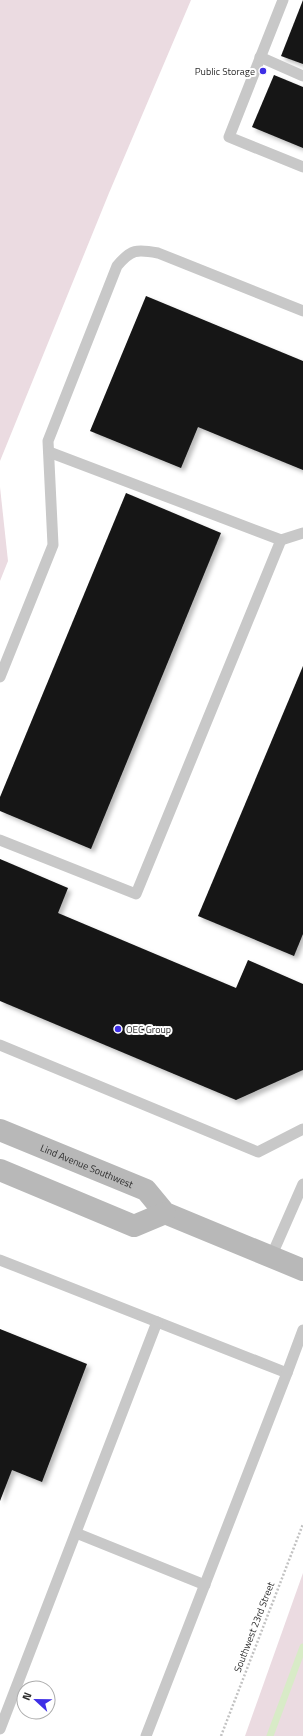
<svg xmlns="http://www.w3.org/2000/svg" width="303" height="1736" font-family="'Titillium Web',sans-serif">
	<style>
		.green { fill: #ebdbe1 }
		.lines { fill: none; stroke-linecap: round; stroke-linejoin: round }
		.stream { stroke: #d8ebc7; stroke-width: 7 }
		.building { fill: #151515; filter: url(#shadow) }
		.path { stroke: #c2c2c2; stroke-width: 2.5; stroke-dasharray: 2 2; stroke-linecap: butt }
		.service { stroke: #c8c8c8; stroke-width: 11 }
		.secondary { stroke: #b8b8b8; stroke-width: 22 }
		.poi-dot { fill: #3d2ee6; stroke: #fff; stroke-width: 1.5 }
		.labels { text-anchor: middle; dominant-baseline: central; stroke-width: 4; stroke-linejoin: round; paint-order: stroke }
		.poi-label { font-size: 10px; fill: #2e2e2e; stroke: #fff; text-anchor: end }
		.street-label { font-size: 10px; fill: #2e2e2e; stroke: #fff }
	</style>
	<defs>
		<filter id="shadow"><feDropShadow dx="3.5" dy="3.5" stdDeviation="2" flood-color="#0004"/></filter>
	</defs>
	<rect width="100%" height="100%" fill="#fff"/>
	<g class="green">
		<polygon points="0,0 191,0 109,193 0,461"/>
		<polygon points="0,487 8,561 0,581"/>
		<polygon points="303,1573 303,1736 245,1736"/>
	</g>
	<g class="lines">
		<polyline class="stream" points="270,1736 303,1647"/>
	</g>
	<g class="building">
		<polygon points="303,0 303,64 281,56"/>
		<polygon points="274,75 303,87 303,148 252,127"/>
		<polygon points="146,296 303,361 303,470 198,427 181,468 90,431"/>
		<polygon points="126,493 221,533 91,849 0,811 0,797"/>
		<polygon points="303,666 303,934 294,956 198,916"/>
		<polygon points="0,859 68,888 58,913 236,988 248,960 303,984 303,1070 236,1100 0,1001"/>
		<polygon points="0,1329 87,1364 42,1482 12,1470 0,1501"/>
	</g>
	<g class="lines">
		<polyline class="path" points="221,1736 303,1524"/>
		<g class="service">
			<polyline points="283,0 229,137 303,167"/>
			<polyline points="260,57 303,76"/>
			<polyline points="281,540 303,533"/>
			<path d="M 0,677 L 53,545 L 48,441 L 117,266 C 131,249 137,249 158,253 L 303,311"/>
			<polyline points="0,840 136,894 281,540 49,452"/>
			<polyline points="0,1045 258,1152 303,1129"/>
			<polyline points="271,1257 303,1184"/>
			<polyline points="0,1260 287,1373 303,1330"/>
			<polyline points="76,1533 205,1585"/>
			<polyline points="0,1729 157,1322"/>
			<polyline points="146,1736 287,1373"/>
		</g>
		<g class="secondary">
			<path id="s1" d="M 0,1130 L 146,1190 L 165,1213 L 303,1270"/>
			<polyline points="0,1170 134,1226 165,1213"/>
		</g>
	</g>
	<g class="poi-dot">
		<circle cx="263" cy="71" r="4"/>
		<circle cx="118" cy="1029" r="4"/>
	</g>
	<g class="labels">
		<g class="poi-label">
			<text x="255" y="71">Public Storage</text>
			<text x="126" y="1029" text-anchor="start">OEC Group</text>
		</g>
		<g class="street-label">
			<text stroke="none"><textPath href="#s1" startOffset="94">Lind Avenue Southwest</textPath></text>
			<text transform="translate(254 1627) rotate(-69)">Southwest 23rd Street</text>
		</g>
	</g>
	<g transform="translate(36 1700) rotate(292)"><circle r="19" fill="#ffffff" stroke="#ababab"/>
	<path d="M0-3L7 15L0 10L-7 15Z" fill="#3d2ee6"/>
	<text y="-6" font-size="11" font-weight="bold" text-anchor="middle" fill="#2e2e2e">N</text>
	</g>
</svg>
